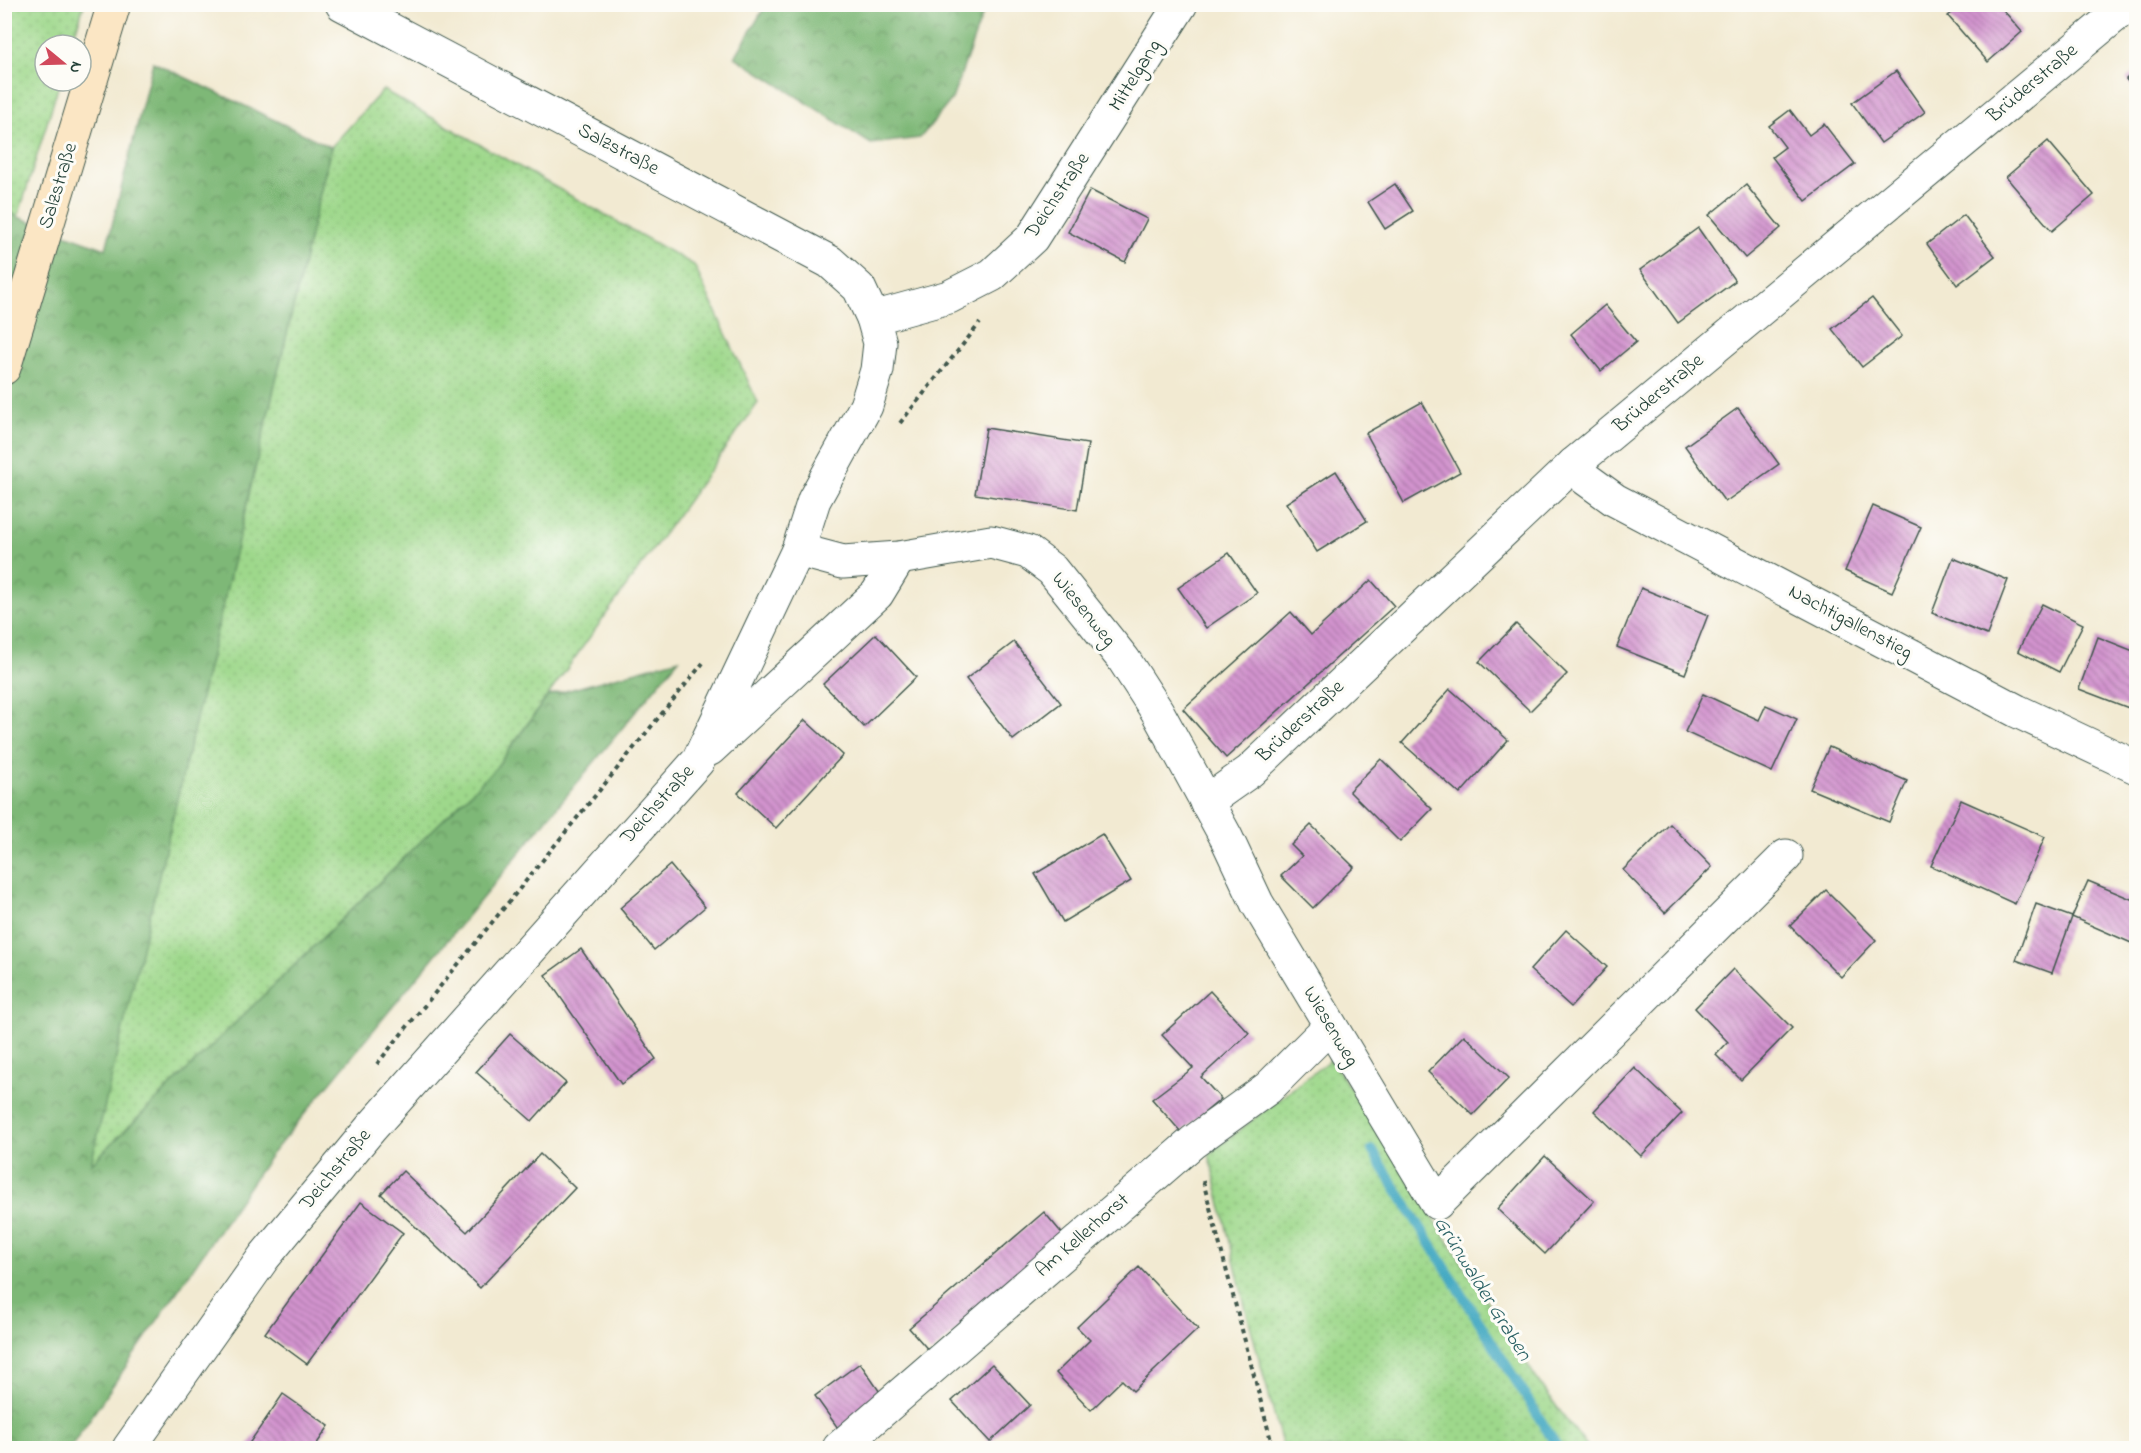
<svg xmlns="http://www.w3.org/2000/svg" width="2141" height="1453" font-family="'Indie Flower',sans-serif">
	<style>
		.grass { fill: url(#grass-dots); stroke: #5e8a60; stroke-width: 1.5 }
		.forest { fill: url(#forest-crowns); stroke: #4e7a56; stroke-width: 1.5 }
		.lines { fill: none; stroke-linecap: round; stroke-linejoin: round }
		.stream { stroke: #40a7c1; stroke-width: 10 }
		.building { fill: url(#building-back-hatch) }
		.street-casing { stroke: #3f574c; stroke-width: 35 }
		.secondary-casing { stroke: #3f574c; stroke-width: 35 }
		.path { stroke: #3f574c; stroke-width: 4; stroke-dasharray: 4.5 4.5; stroke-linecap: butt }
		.street { stroke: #fff; stroke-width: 33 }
		.secondary { stroke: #fbe6c4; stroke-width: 33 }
		.labels { text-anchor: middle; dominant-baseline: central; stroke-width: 6; stroke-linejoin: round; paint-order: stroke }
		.street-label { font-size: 20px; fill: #1f3d34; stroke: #fdfcf7 }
		.water-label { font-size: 21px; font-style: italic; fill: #2b6265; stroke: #fdfcf7 }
	</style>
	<defs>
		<pattern id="grass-dots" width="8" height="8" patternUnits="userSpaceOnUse" patternTransform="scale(1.5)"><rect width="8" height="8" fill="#9ed88b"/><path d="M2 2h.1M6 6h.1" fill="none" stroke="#88ba79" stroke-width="1.8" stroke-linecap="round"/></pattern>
		<pattern id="forest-crowns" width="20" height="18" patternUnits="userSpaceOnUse" patternTransform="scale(1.5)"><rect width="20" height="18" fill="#7eb877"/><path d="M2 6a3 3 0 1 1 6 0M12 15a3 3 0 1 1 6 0" fill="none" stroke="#679762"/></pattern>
		<pattern id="building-back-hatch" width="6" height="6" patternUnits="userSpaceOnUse" patternTransform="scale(1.5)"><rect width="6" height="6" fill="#d293ce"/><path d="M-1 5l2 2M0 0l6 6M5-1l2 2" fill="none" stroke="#aa79a8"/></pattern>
	</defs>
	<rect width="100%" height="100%" fill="#fdfcf7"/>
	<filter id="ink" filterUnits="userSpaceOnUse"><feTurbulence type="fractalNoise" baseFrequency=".0167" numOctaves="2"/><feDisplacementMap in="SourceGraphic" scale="12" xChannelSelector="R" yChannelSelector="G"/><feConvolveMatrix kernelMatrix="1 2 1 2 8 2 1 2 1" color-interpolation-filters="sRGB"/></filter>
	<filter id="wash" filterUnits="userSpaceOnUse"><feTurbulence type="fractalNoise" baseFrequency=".008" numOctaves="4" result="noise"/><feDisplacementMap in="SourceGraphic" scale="24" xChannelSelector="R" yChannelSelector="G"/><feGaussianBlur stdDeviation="1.35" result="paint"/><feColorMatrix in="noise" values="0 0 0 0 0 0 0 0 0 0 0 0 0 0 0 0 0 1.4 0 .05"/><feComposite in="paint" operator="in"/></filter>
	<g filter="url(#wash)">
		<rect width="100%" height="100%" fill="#f2ead2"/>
		<g class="grass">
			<polygon points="5,5 84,5 71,45 45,45 45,81 60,81 18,217 5,209"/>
			<polygon points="383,90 694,265 758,403 495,769 90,1165 331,147"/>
			<polygon points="1331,1059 1542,1387 1588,1448 1283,1448 1245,1306 1209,1154"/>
		</g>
		<g class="forest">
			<polygon points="766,5 766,4 986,5 952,99 920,138 871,144 735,57"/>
			<polygon points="153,62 331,147 91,1164 495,769 548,696 679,659 270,1156 70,1448 5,1448 4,209 18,217 106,249"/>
		</g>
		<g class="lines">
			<polyline class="stream" points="1372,1150 1558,1448"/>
		</g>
		<g id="blocks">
			<g class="building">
				<polygon points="1962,5 1999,5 2022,32 1988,62 1948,16"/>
				<polygon points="2136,70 2136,92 2126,79"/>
				<polygon points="1896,71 1925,112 1881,143 1852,103"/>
				<polygon points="1790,110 1809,135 1824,124 1855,164 1806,201 1772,157 1785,147 1769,126"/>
				<polygon points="2048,141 2094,195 2052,231 2006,177"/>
				<polygon points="1395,184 1413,211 1385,229 1368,202"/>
				<polygon points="1746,185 1781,228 1745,258 1709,215"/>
				<polygon points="1090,190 1147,219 1125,262 1068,232"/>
				<polygon points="1964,215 1995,256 1957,285 1927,244"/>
				<polygon points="1698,228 1735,281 1678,323 1640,270"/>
				<polygon points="1872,298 1902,336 1862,367 1832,329"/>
				<polygon points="1605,305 1636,342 1601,371 1571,334"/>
				<polygon points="1422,402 1460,472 1404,503 1366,433"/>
				<polygon points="1738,408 1779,464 1725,502 1685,446"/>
				<polygon points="986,428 1088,444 1077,510 975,494"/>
				<polygon points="1336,471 1367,521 1317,552 1286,503"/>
				<polygon points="1873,506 1921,527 1892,592 1845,571"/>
				<polygon points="1229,553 1257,593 1206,628 1178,588"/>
				<polygon points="1953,558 2008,580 1987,635 1932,613"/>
				<polygon points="1371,580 1394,606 1226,758 1183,709 1291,612 1311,635"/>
				<polygon points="1641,588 1708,615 1685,674 1617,647"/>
				<polygon points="2042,604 2083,624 2059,672 2018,651"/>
				<polygon points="1516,624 1567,674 1530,711 1479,662"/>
				<polygon points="876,634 916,677 864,727 823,684"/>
				<polygon points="2098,637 2136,652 2136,704 2134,710 2079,689"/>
				<polygon points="1014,642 1061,703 1013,740 966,679"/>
				<polygon points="1450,689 1508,740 1460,794 1402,743"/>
				<polygon points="1703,694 1759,720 1766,705 1797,719 1772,772 1685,732"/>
				<polygon points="805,720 843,755 776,828 738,793"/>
				<polygon points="1829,747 1907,781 1889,822 1810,789"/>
				<polygon points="1381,759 1432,809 1400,842 1349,791"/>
				<polygon points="1961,800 2045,837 2015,904 1931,866"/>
				<polygon points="1670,824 1712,867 1665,913 1623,870"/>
				<polygon points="1311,825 1354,867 1313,908 1281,876 1302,856 1291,845"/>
				<polygon points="1102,834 1131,881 1063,922 1035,874"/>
				<polygon points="670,865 705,907 654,950 620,908"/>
				<polygon points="2088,881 2136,901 2136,945 2072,917 2052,973 2016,960 2036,904 2072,917"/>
				<polygon points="1826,890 1876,940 1841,977 1790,926"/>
				<polygon points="1566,930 1607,967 1571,1007 1530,970"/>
				<polygon points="581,949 656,1059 621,1084 545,975"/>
				<polygon points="1733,969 1792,1028 1741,1080 1716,1055 1728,1042 1695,1008"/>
				<polygon points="1210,991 1249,1033 1201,1077 1221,1099 1181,1132 1152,1099 1193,1068 1162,1035"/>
				<polygon points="510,1034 566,1083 532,1121 476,1072"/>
				<polygon points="1464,1035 1509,1078 1473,1115 1428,1072"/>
				<polygon points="1635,1068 1682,1113 1641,1156 1594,1111"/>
				<polygon points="540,1154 575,1188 480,1288 381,1194 403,1171 467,1232"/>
				<polygon points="1545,1156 1594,1201 1545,1254 1497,1209"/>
				<polygon points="361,1202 403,1233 307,1364 265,1333"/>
				<polygon points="1044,1212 1065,1237 931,1353 909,1328"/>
				<polygon points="1139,1267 1198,1329 1133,1391 1122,1380 1091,1410 1056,1373 1090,1340 1077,1327"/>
				<polygon points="860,1363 884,1398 840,1431 815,1396"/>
				<polygon points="992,1364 1030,1405 990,1442 952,1401"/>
				<polygon points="283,1394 329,1426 314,1448 246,1448"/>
			</g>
		</g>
	</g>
	<g filter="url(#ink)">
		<use href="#blocks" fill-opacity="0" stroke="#3f574c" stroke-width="1.5"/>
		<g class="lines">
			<defs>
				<g id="street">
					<polyline points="342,4 830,262 859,288 873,318"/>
					<polyline points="1574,464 1586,479 1615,500 2017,711 2136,767"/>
					<polyline points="798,550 843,562 899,558 991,542 1028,552 1052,570 1124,660 1157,711 1226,837 1257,903 1437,1203 1786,856"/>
					<polyline points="710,749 877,594 899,558"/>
					<polyline points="1206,802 1250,771 1574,464 2129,4"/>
					<polyline points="129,1448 264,1257 371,1128 698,761 798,550 814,500 866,406 877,370 880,343 873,318 949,297 992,275 1032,238 1181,4"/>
					<polyline points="839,1448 1193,1142 1268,1088 1329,1027"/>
				</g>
				<polyline id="secondary" points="4,368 114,4"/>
			</defs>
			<use href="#street" class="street-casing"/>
			<use href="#secondary" class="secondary-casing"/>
			<g class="path">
				<polyline points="900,423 980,323"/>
				<polyline points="377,1064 703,663"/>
				<polyline points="1203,1181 1273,1448"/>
			</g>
			<use href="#street" class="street"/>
			<use href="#secondary" class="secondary"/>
		</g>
	</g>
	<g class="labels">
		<g class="street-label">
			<text transform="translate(1136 76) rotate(-58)">Mittelgang</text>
			<text transform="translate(2033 84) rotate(-40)">Brüderstraße</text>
			<text transform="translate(618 150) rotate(28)">Salzstraße</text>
			<text transform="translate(59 186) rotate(-73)">Salzstraße</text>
			<text transform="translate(1058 196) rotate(-56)">Deichstraße</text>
			<text transform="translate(1659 394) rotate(-40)">Brüderstraße</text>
			<text transform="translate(1083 610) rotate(51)">Wiesenweg</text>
			<text transform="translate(1850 623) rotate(28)">Nachtigallenstieg</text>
			<text transform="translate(1301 722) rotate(-43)">Brüderstraße</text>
			<text transform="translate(658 805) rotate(-48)">Deichstraße</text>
			<text transform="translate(1330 1027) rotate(59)">Wiesenweg</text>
			<text transform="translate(336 1170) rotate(-50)">Deichstraße</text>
			<text transform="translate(1083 1236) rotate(-41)">Am Kellerhorst</text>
		</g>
		<g class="water-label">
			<text transform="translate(1482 1289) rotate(58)">Grünwalder Graben</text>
		</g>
	</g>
	<rect width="2141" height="1453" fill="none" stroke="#fdfcf7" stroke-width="24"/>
	<g transform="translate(63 63) rotate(109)"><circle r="28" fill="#fdfcf7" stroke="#a4b0a9" stroke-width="1.5"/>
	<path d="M0-4.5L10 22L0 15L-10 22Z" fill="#d1495b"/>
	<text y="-9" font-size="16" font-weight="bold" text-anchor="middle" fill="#1f3d34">N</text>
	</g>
</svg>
